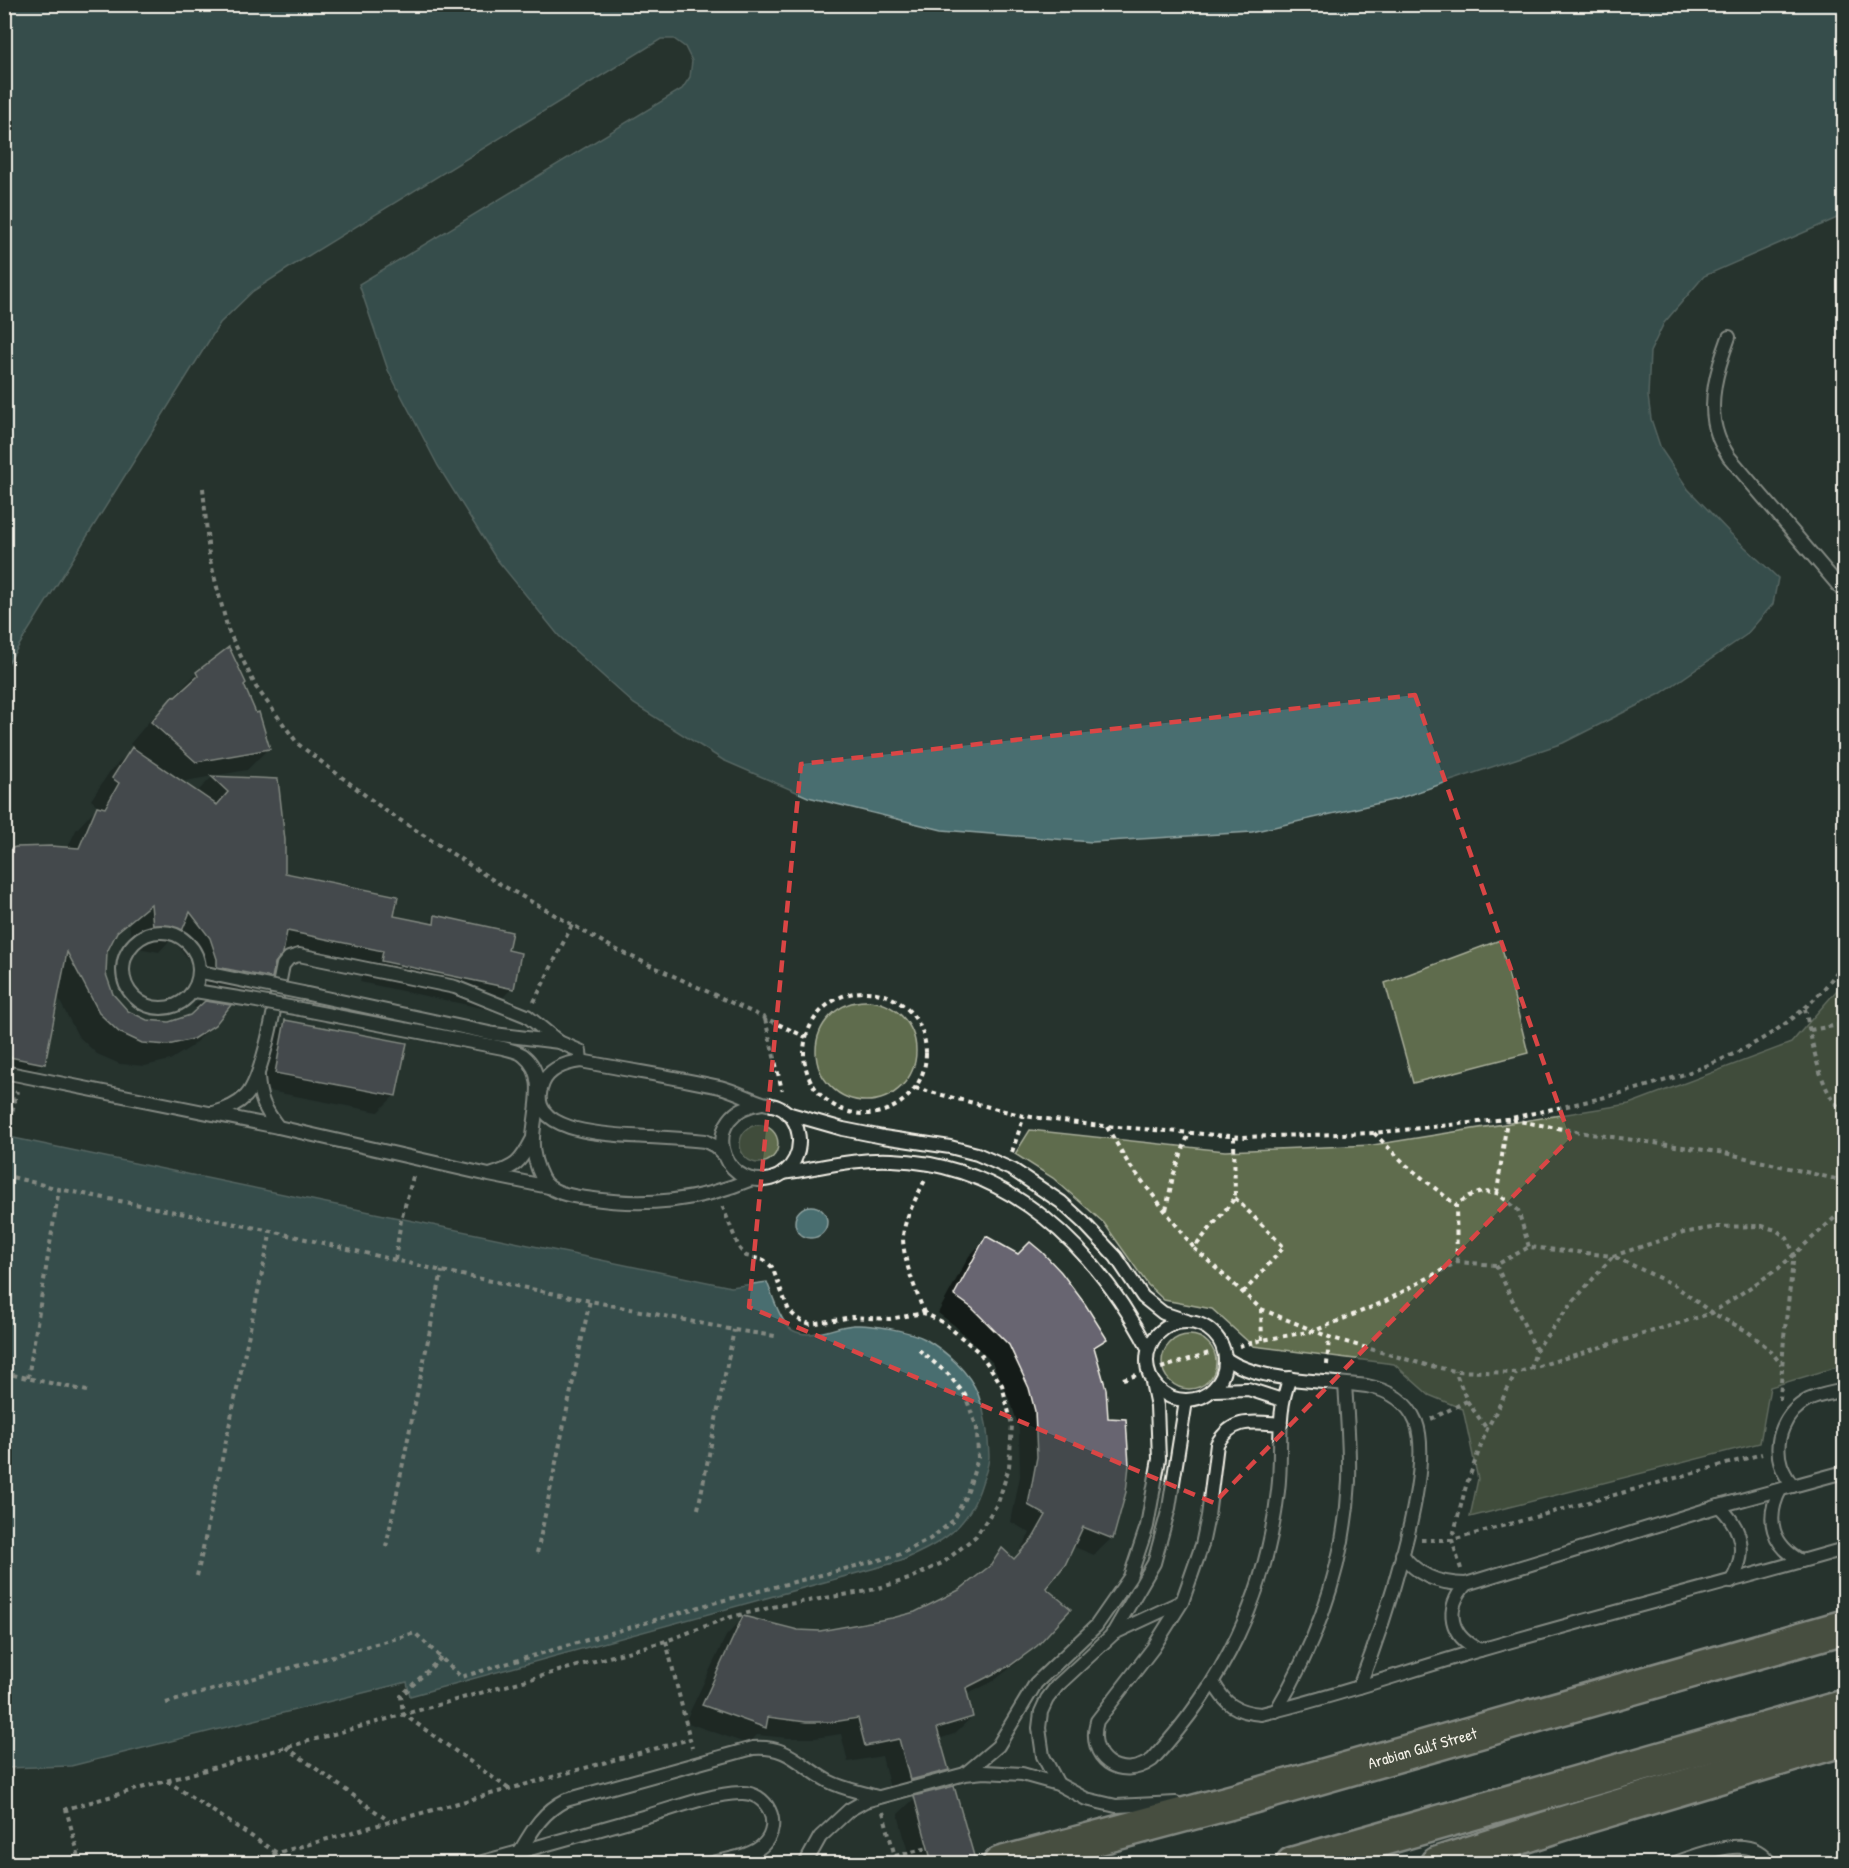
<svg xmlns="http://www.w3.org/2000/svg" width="1849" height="1868" font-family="'Patrick Hand',sans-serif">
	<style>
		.green { fill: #5e6c4d; stroke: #a9ae9a; stroke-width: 1.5 }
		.water { fill: #4a6e70; stroke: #8ea2a0; stroke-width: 1.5 }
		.shadow { fill: #0007; fill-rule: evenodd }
		.building { fill: #676571; stroke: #f4f1e8; stroke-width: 1.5 }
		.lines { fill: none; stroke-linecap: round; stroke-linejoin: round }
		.lane-casing { stroke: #f4f1e8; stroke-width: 16 }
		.primary-casing { stroke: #f4f1e8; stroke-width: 38 }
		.path { stroke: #f4f1e8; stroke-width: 4; stroke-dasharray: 4.5 4.5; stroke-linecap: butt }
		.lane { stroke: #26332d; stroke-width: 12 }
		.primary { stroke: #706f59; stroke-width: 33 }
		.lane-bridge-casing { stroke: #f4f1e8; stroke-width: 16; stroke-linecap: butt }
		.lane-bridge { stroke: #26332d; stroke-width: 12 }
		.marked { fill: none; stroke: #da4645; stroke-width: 4.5; stroke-dasharray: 12 8; stroke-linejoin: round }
		.labels { text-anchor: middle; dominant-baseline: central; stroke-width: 5; stroke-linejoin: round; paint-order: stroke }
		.street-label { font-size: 16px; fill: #f4f1e8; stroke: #26332d }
	</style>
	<rect width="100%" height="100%" fill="#26332d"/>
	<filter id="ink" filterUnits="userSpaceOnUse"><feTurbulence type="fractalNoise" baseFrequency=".0167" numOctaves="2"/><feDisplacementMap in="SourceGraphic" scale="12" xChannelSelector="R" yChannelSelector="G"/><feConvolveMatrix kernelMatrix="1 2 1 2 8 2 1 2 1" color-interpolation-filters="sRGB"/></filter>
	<g filter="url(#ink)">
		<g class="green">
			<polygon points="1500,940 1528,1053 1413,1083 1385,983"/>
			<polygon points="1844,982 1844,1365 1770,1387 1760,1443 1470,1517 1478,1479 1463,1409 1429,1395 1394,1364 1253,1346 1212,1309 1164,1300 1148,1285 1104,1223 1053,1178 1015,1154 1030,1130 1225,1151 1373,1145 1629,1104 1791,1043"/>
			<circle cx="866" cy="1051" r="50"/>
			<circle cx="759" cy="1144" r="19"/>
			<circle cx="1189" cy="1362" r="27"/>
		</g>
		<g class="water">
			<polygon points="5,4 1844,5 1844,215 1704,276 1664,323 1650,352 1648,396 1651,419 1661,449 1688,489 1730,533 1778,578 1773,604 1746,635 1660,694 1563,743 1397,799 1252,832 1092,842 942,830 808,797 723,760 634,704 559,636 495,557 438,466 388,370 359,284 682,89 690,77 692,61 685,47 674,39 661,39 295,264 253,291 220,323 5,668"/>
			<path d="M 4,1136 L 731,1287 L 767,1282 C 772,1294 781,1324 792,1330 C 812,1341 834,1326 854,1325 C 871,1324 910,1331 925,1339 C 946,1351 969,1372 978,1394 C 986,1415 988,1434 989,1456 C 989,1465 985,1474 982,1483 C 968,1529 943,1542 901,1561 L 410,1696 L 407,1682 L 71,1766 L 5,1768 Z"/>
			<circle cx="811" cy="1222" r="16"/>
		</g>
		<g class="shadow">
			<path d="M 197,673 L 242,685 L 269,748 L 247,770 L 180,782 L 196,793 L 212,777 L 277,781 L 283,874 L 392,917 L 428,924 L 436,916 L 506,952 L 512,988 L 491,1010 L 360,982 L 362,972 L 279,955 L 274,962 L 271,978 L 249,999 L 227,995 L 217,1004 L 214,1024 L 191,1047 L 170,1060 L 145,1066 L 120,1064 L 97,1054 L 78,1036 L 57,996 L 43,1063 L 21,1085 L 4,1082 L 4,851 L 67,849 L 76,830 L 98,806 L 91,800 L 110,771 L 134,748 L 130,744 L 151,719 L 173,698 L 177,700 L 175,695 ZM 129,923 L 132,947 L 159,952 L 172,938 L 189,960 L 196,982 L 196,988 L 209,991 L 193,1007 L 199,1008 L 190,1016 L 169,1023 L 147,1022 L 127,1012 L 112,995 L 105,974 L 106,951 L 113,937 Z"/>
			<polygon points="286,1021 395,1095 378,1112 259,1089 270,1038"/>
			<polygon points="987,1238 1105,1339 1093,1351 1112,1538 1094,1555 1072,1546 1043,1588 1036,1645 1017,1663 992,1682 966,1695 972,1717 954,1734 939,1739 947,1769 930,1787 892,1797 882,1756 848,1762 841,1734 815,1738 788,1738 757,1735 748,1744 685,1722 726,1636 743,1618 797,1631 820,1632 916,1613 960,1592 979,1576 1002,1550 1013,1560 1016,1557 1030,1533 1011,1522 1020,1476 1019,1429 1012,1406 992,1362 954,1325 938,1313 969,1256"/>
			<polygon points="953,1787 975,1864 911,1864 898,1814 915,1798"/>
		</g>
		<g class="building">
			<polygon points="229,647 246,683 244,685 256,713 259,712 270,749 196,762 151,722 173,696 175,697 198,676 196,672"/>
			<polygon points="132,747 217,805 228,792 211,776 278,779 285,840 285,873 398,896 394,916 434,924 435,915 512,932 508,950 521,953 514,989 381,961 383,951 287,931 283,953 275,963 272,978 217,967 217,959 210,938 190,912 182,931 153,926 151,904 117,932 107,952 106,974 113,994 128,1011 147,1020 169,1022 190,1015 205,1001 231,1005 215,1025 193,1039 168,1045 142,1043 119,1032 100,1014 67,952 45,1064 4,1056 4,850 16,847 51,846 79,848 97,806 105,808 119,783 112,778"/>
			<polygon points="285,1020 407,1043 396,1096 275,1073"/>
			<polygon points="986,1236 1018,1254 1030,1242 1042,1252 1061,1272 1085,1304 1107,1339 1094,1347 1106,1389 1108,1418 1126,1419 1129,1465 1126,1492 1113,1539 1083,1527 1065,1565 1046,1588 1071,1609 1037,1646 1011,1665 966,1688 973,1717 937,1728 949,1770 910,1780 899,1739 865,1746 858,1718 833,1722 806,1722 768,1717 766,1728 702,1705 743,1616 798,1630 820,1631 892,1618 915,1612 959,1590 991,1565 1002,1548 1014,1559 1033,1538 1046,1515 1028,1505 1037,1457 1035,1411 1029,1388 1009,1345 972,1308 954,1295"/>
			<polygon points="954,1786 976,1863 932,1863 914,1796"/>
		</g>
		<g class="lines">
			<defs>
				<g id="lane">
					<path d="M 1729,337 C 1718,367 1706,403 1718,436 C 1720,443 1725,450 1729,457 L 1844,592"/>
					<circle cx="161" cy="970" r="38"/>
					<polyline points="201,972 254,983"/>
					<polyline points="195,991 251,1000"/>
					<polyline points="303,993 494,1034 559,1042 580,1051 581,1061"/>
					<path d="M 300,1009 L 503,1048 C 509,1050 519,1051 524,1056 C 548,1075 534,1112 533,1138 C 532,1152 536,1166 542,1178 C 549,1193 571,1196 586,1198 C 645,1207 697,1202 752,1179"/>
					<polyline points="4,1072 278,1127 489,1175 549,1187"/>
					<path d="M 258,1076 C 259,1098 265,1110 278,1127"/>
					<path d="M 213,1113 C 225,1110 237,1105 246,1096 C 264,1077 277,993 283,965 L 289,958 L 299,955 L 455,987 L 527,1016 L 559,1042"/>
					<polyline points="787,1113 843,1129 883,1137 950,1147 977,1154 1013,1170 1061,1202 1083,1222 1116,1257 1143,1297 1163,1313 1187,1321"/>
					<path d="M 724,1155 L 715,1146 L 705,1141 C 687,1139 669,1138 650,1137 C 621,1135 520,1136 543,1083 C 549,1069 566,1063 581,1061 C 627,1070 674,1077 720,1087 C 735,1091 748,1098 763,1103 C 772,1105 780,1106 788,1113 C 800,1126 802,1144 795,1159 C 790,1169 781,1176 771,1179 C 719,1190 698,1112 762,1103"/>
					<path d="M 783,1173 C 819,1168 856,1158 892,1160 C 1011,1164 1095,1248 1148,1348"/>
					<path d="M 490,1175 C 516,1167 520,1163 532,1140"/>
					<circle cx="1186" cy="1361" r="39"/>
					<path d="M 1225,1358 C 1259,1383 1325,1380 1367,1386 C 1388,1390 1407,1401 1416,1422 C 1436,1473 1380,1634 1359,1687"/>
					<polyline points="1213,1390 1248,1389 1282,1400"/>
					<path d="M 1281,1424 C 1253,1422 1233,1417 1217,1444 L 1208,1516 L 1202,1545 L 1182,1602 L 1153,1648 L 1097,1721 C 1086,1758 1120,1782 1152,1760 C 1224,1682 1266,1597 1278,1491 C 1283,1453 1275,1414 1290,1378"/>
					<path d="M 1792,1486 C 1788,1479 1783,1472 1781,1465 C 1773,1440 1785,1412 1808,1400 C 1819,1395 1832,1393 1844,1390"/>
					<path d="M 1780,1490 C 1765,1519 1772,1545 1801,1561"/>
					<path d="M 1719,1506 C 1743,1529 1748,1553 1731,1582"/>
					<path d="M 1402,1554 C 1417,1576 1440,1584 1466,1584 L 1719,1506 L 1844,1472"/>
					<path d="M 1466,1584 C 1444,1609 1449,1636 1480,1650"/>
					<polyline points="1112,1634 1181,1602"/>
					<path d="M 1213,1682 C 1225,1704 1235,1712 1261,1714 C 1335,1697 1407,1671 1480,1650 C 1601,1615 1723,1584 1844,1549"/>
					<path d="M 1276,1711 C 1318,1640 1345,1564 1349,1481 C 1350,1449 1347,1416 1345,1384"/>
					<polyline points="966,1773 998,1746 1036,1683 1096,1626 1130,1577 1147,1526 1159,1459 1157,1406 1152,1382"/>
					<polyline points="1058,1784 1043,1756 1039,1728 1041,1712 1047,1699 1057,1686 1112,1635 1154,1563 1169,1508 1186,1401"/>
					<path d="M 519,1853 C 532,1831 542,1812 566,1800 L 753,1748 C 789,1745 800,1766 828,1781 C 843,1789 861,1792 877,1797"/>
					<path d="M 475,1864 C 531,1849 587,1833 643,1817 C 672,1809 710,1794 740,1793 C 767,1791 783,1824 764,1844 C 752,1857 726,1859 709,1864"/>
					<polyline points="805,1864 820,1837 849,1810 865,1801 965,1774 984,1772 1022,1774 1058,1784 1086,1799 1116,1806 1176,1803"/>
					<path d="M 1672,1864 C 1700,1855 1751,1830 1770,1864"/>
				</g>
				<g id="primary">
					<path id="s1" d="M 1000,1864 L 1243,1799 L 1844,1627"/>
					<polyline points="1293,1864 1844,1707"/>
					<polyline points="1437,1864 1574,1820 1844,1739"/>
				</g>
			</defs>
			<use href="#lane" class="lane-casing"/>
			<use href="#primary" class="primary-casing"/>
			<g class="path">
				<polyline points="203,488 209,556 228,630 256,687 298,744 386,811 493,880 615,949 806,1037"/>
				<circle cx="865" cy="1053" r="61"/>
				<polyline points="534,1002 572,925"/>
				<path d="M 1805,1009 C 1812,1039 1819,1093 1844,1112"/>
				<polyline points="765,1019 782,1090"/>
				<polyline points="1839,1025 1844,1017"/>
				<polyline points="1810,1030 1839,1025 1844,1054"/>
				<polyline points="915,1088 1024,1116 1093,1125 1241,1137 1374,1133 1507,1119 1591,1134 1725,1153 1844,1181"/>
				<polyline points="1107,1127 1128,1163 1194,1248"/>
				<polyline points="1374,1133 1406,1165 1456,1205"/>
				<polyline points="1234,1137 1235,1198 1194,1248 1261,1309 1262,1340"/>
				<polyline points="4,1146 17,1091"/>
				<polyline points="1012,1152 1024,1116"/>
				<polyline points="4,1175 59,1189 271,1231 442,1271 734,1330 775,1336"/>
				<path d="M 1497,1193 L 1507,1119 C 1619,1094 1780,1068 1844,961"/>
				<polyline points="1235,1198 1284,1247 1243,1293"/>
				<polyline points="1166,1210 1173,1176 1189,1133"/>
				<polyline points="395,1260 401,1220 414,1173"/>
				<polyline points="1457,1262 1456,1205 1469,1196 1482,1192 1497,1193 1518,1210 1529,1247"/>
				<polyline points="1496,1265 1536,1350"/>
				<polyline points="1261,1309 1329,1337 1426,1365 1455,1371 1516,1373 1712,1313 1779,1268 1841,1212 1844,1207"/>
				<path d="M 924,1313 C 916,1289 903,1262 903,1237 C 904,1218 917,1197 925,1180"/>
				<polyline points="1239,1346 1262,1340 1314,1331 1384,1302 1457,1262 1496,1265 1529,1247 1613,1256 1683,1233 1717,1227 1762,1226 1776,1230 1787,1238 1794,1254 1784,1337 1780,1400"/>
				<polyline points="1327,1365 1329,1337"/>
				<polyline points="1161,1368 1209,1353"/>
				<polyline points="1531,1369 1536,1350 1571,1304 1613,1256 1674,1285 1712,1313 1747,1331 1769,1349 1781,1364"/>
				<polyline points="4,1373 87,1391"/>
				<polyline points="28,1378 59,1189"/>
				<polyline points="1123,1379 1137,1375"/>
				<polyline points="1467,1401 1487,1429"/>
				<polyline points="1431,1419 1467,1401 1455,1371"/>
				<polyline points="698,1509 734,1330"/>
				<polyline points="1421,1540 1452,1540 1762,1454"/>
				<polyline points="386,1547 442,1271"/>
				<polyline points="537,1553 590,1300"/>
				<polyline points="1461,1569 1452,1540 1466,1486 1487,1429 1516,1373"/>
				<polyline points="197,1576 271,1231"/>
				<polyline points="666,1641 692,1748"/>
				<polyline points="441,1658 401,1696 403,1714 509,1789"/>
				<polyline points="166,1703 415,1633 461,1677 713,1603 898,1555 930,1539 954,1520 968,1491 978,1458 977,1428 965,1395 948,1374 919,1350"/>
				<polyline points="286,1747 389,1821"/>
				<polyline points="167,1781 277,1853"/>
				<polyline points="883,1812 897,1864"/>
				<polyline points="895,1856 928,1848"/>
				<polyline points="81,1864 66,1809 666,1641 727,1618 777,1606 868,1591 909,1579 944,1562 976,1536 998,1503 1009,1467 1012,1425 1002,1385 980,1353 944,1323 924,1313 889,1319 852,1317 810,1324 798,1319 789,1311 772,1267 764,1260 746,1256 739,1248 722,1205"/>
				<polyline points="257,1864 277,1853 690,1739"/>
			</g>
			<use href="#lane" class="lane"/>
			<use href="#primary" class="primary"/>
			<defs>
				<g id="lane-bridge">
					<polyline points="254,983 303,993"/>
					<polyline points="251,1000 300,1009"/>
				</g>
			</defs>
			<use href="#lane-bridge" class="lane-bridge-casing"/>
			<use href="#lane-bridge" class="lane-bridge"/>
		</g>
	</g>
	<path d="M0 0H1849V1868H0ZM 1415,695 L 1570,1138 L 1214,1503 L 749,1307 L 801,764 Z" fill="#26332d" fill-opacity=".55" fill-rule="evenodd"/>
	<path class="marked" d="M 1415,695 L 1570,1138 L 1214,1503 L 749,1307 L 801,764 Z"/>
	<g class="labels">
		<g class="street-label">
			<text stroke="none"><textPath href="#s1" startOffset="438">Arabian Gulf Street</textPath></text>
		</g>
	</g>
	<rect width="1849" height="1868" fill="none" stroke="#26332d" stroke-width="24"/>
	<rect x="12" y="12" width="1825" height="1844" fill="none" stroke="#f4f1e8" stroke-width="2" filter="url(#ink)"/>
</svg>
